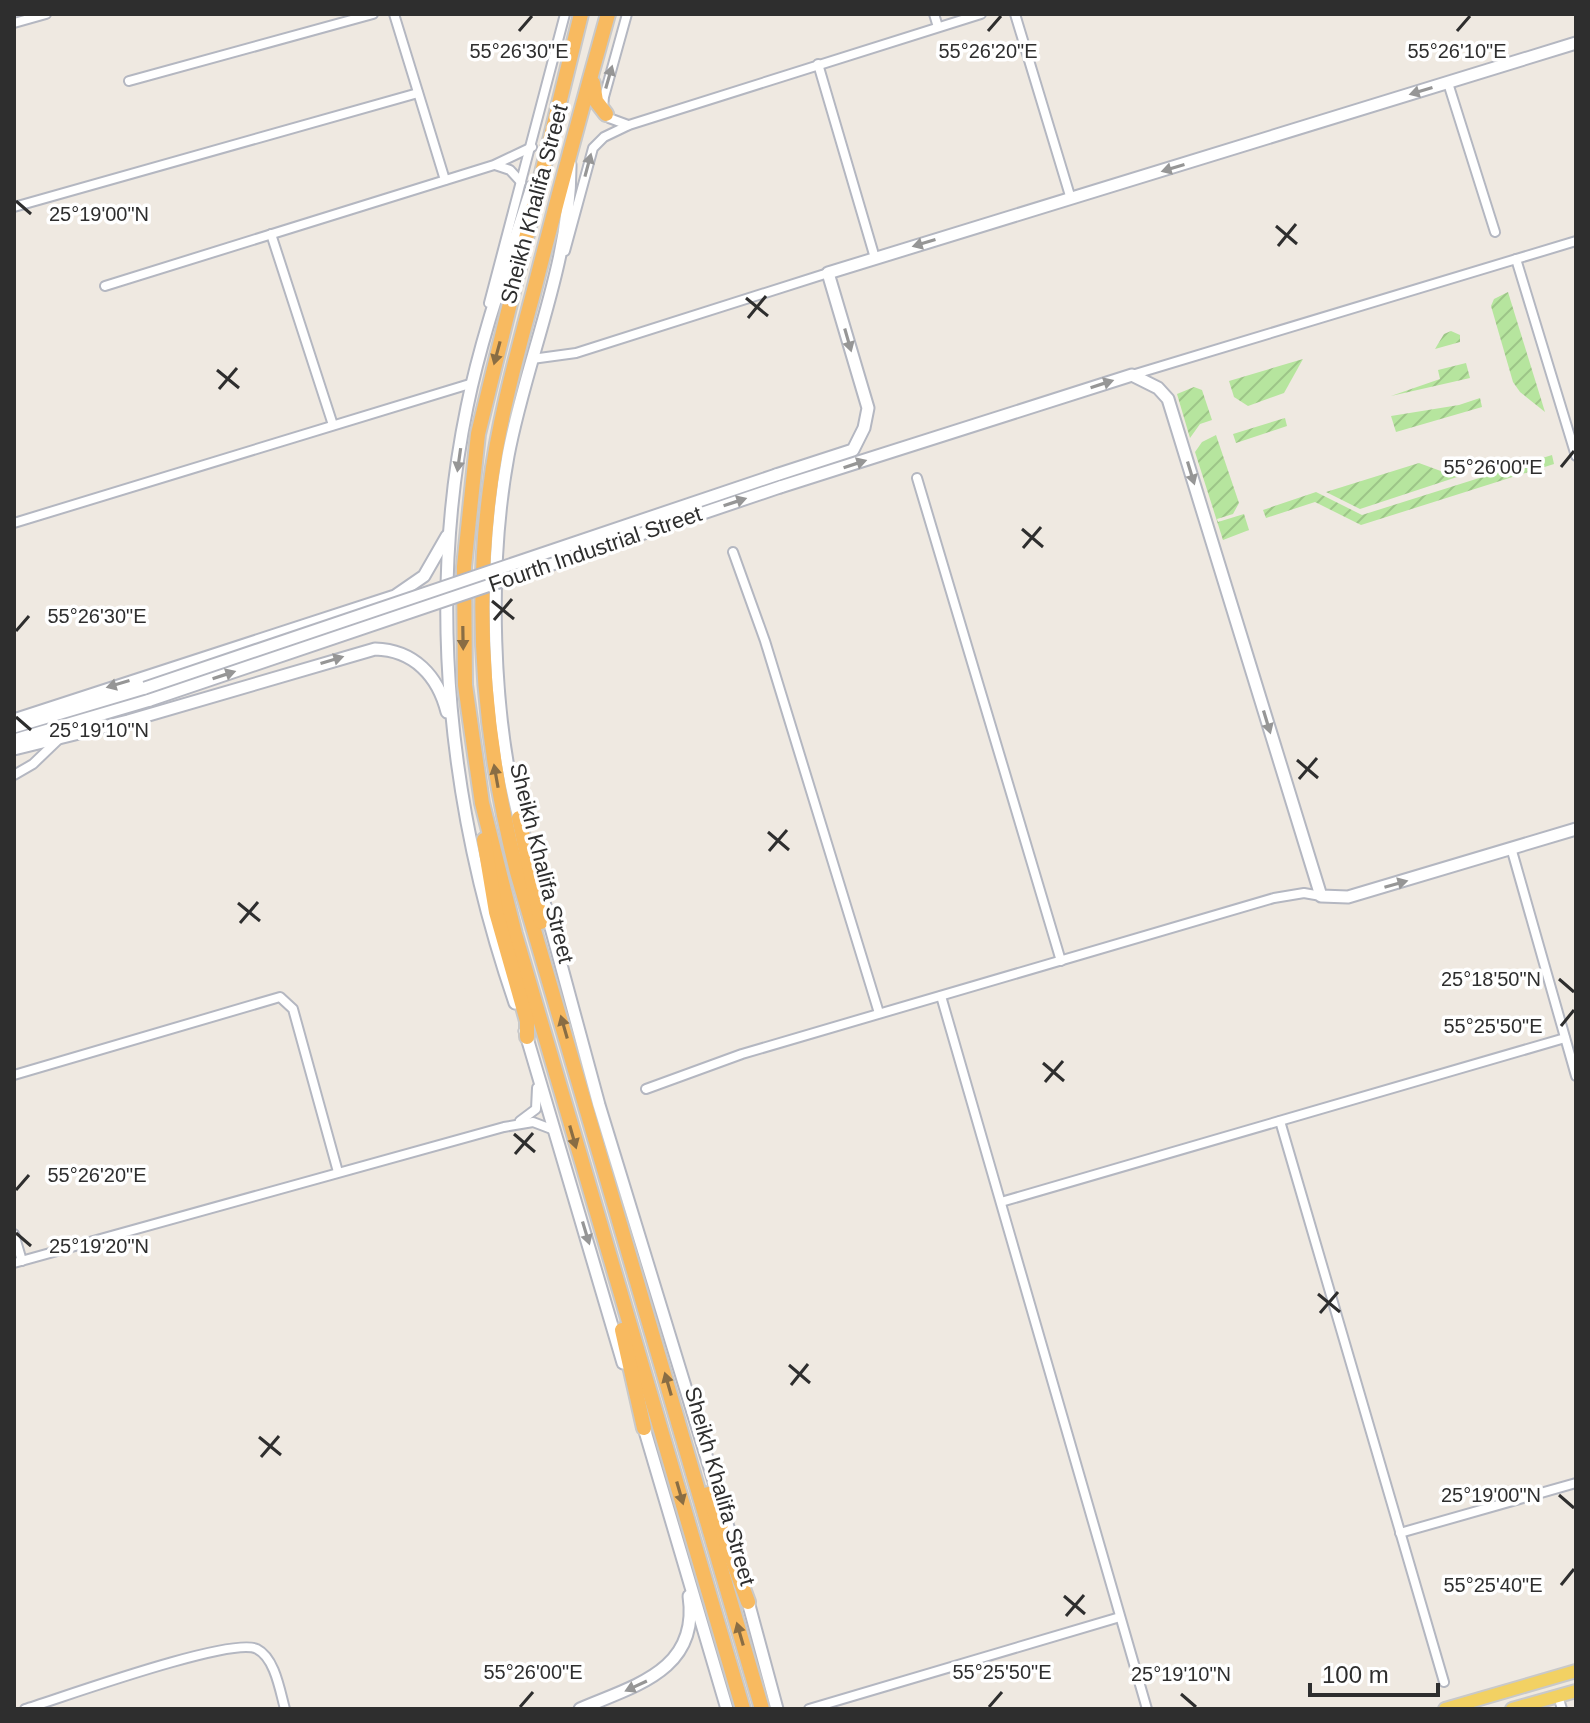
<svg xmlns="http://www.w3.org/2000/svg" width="1590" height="1723" font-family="Helvetica,sans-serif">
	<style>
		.garden { fill: url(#garden-furrows) }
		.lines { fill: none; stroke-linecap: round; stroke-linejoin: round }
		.minor-casing { stroke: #b4b7c1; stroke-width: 12 }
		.secondary-casing { stroke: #b4b7c1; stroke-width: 15 }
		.primary-casing { stroke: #c9c9c9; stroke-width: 16 }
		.trunk-casing { stroke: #c9c9c9; stroke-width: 18 }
		.minor { stroke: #fff; stroke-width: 8 }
		.secondary { stroke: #fff; stroke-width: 11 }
		.primary { stroke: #f2d163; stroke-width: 12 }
		.trunk { stroke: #f8ba60; stroke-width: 14 }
		.secondary-bridge-casing { stroke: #b4b7c1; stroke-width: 15; stroke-linecap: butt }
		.secondary-bridge { stroke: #fff; stroke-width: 11 }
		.oneway { fill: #969696 }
		.oneway2 { fill: #896d44 }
		.ticks { fill: none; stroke: #2e2e2e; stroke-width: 3 }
		.labels { text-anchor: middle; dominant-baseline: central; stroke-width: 7; stroke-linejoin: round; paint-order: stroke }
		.street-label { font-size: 22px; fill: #2e2e2e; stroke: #fff }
		.ticks-label { font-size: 20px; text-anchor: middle; fill: #2e2e2e; stroke: #fff; stroke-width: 7; stroke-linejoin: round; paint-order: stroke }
	</style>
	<defs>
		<pattern id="garden-furrows" width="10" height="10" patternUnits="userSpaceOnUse" patternTransform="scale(2)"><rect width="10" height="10" fill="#b6e59e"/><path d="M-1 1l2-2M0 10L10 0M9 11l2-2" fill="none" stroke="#9dc588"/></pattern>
	</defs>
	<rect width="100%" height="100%" fill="#efe9e1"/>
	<g class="garden">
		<polygon points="1508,292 1545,412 1520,392 1513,382 1491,306 1494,299"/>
		<polygon points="1451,331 1460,335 1460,342 1435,349 1444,334"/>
		<polygon points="1303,359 1284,393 1248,406 1234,397 1229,381"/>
		<polygon points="1466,363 1470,378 1391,396 1440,379 1438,370"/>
		<polygon points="1194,387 1202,390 1212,420 1200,424 1190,438 1177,394"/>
		<polygon points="1480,398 1482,407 1396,432 1391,416 1459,405"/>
		<polygon points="1285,418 1287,426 1236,443 1233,434"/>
		<polygon points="1216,435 1239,503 1233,514 1217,519 1218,522 1244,514 1249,530 1223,540 1195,452 1202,442"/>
		<polygon points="1552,455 1554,464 1361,525 1315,502 1266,518 1263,510 1316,492 1362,515"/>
		<polygon points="1419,463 1457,477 1360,509 1326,492"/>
	</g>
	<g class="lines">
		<defs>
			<g id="minor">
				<polyline points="394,14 445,180"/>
				<polyline points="627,14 604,97 603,108 609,118 628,125"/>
				<polyline points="934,14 938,27"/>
				<polyline points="1015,14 1071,199"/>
				<polyline points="14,23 46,14"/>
				<polyline points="818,64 875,258"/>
				<polyline points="129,81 373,14"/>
				<polyline points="1448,83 1495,232"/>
				<polyline points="495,165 510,170 521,182"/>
				<polyline points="14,207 418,93"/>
				<polyline points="271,234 333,425"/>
				<polyline points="565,251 593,148 604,137 629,125 981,14"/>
				<polyline points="1516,259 1576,456"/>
				<polyline points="105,286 494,165 532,147"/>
				<polyline points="489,303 565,14"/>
				<polyline points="532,359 576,353 828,273"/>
				<polyline points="1132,375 1576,241"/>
				<polyline points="917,478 1061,961"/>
				<polyline points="14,523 473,383"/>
				<polyline points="733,552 765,641 879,1013"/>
				<polyline points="14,775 33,764 59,739"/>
				<polyline points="1512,851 1576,1076"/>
				<polyline points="941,996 1147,1709"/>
				<polyline points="14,1075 280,997 293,1009 338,1172"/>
				<polyline points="646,1089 742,1054 1274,898 1304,893 1321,896"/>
				<polyline points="520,1121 536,1109 537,1088"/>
				<polyline points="1280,1121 1444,1682"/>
				<polyline points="1001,1202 1565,1038"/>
				<polyline points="14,1234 22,1261"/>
				<polyline points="14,1263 504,1127 533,1122 554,1130"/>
				<polyline points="1400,1533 1576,1483"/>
				<polyline points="1558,1696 1562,1709"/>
				<path d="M 25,1709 C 61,1698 232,1636 257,1649 C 275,1658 280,1691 285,1709"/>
				<polyline points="809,1709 1120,1617"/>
			</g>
			<g id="secondary">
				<polyline points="776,475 853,450 864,428 868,408 828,273 1576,43"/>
				<polyline points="780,487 1132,375 1158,388 1168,399 1321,896 1348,897 1576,829"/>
				<polyline points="14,720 395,596 424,576 447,536"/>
				<polyline points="14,727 145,688"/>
				<polyline points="14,740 150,700"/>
				<path d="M 14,749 L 128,721 L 375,649 C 414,650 438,676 447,712"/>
				<path d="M 521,825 C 491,718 488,565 508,456 C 526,359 571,263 570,164"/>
				<polyline points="540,887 599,1105 735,1550"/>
				<path d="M 515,1003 C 450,814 426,605 467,407 C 482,333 509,259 532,187"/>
				<polyline points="525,1031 623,1363"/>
				<polyline points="642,1421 727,1709"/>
				<polyline points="746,1594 777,1709"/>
				<path d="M 580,1709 C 633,1686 700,1671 689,1596"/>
			</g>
			<g id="primary">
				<polyline points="1445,1709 1576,1671"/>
				<polyline points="1512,1709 1576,1691"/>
			</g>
			<g id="trunk">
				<polyline points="581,14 478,434 464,567 465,685 482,803 515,934 743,1709"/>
				<path d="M 608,14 C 582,107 557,200 533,294 C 516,358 498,423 490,489 C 473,618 485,746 517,872 L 762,1709"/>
				<polyline points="593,83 596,101 606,114"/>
				<polyline points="519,818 541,922"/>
				<polyline points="484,840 496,912 527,1021 527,1037"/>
				<polyline points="622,1330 644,1428"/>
				<polyline points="708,1494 748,1602"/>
			</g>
		</defs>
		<use href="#minor" class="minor-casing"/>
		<use href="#secondary" class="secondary-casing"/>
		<use href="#primary" class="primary-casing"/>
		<use href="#trunk" class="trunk-casing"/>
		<use href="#minor" class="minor"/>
		<use href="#secondary" class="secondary"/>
		<use href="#primary" class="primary"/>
		<use href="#trunk" class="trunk"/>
		<defs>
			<g id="secondary-bridge">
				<polyline points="145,688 776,475"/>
				<polyline points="150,700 780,487"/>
			</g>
		</defs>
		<use href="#secondary-bridge" class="secondary-bridge-casing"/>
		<use href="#secondary-bridge" class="secondary-bridge"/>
	</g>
	<defs><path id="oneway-solid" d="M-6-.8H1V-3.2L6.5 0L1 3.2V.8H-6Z" transform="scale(2)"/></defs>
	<g class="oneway">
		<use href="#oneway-solid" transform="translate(609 77) rotate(-74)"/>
		<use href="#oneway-solid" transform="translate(1421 91) rotate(163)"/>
		<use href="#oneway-solid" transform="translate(588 165) rotate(-75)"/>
		<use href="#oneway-solid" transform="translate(1173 168) rotate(163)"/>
		<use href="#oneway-solid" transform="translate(924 243) rotate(163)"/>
		<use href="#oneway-solid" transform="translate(848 340) rotate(74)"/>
		<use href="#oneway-solid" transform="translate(1102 384) rotate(-18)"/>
		<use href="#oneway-solid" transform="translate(459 460) rotate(98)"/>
		<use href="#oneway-solid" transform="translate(855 464) rotate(-18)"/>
		<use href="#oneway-solid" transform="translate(1191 473) rotate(73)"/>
		<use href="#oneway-solid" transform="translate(735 502) rotate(-18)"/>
		<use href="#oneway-solid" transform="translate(332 660) rotate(-17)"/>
		<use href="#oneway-solid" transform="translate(224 675) rotate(-18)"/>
		<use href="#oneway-solid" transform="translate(118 684) rotate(163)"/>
		<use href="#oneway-solid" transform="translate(1267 722) rotate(73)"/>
		<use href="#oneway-solid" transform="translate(1396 884) rotate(-16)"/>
		<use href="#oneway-solid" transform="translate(586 1233) rotate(73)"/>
		<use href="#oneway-solid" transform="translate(636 1686) rotate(155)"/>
	</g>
	<g class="oneway2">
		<use href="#oneway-solid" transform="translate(497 353) rotate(105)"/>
		<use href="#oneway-solid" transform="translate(463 638) rotate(89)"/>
		<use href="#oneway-solid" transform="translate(496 776) rotate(-100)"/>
		<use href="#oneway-solid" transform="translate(564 1027) rotate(-106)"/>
		<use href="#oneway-solid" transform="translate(573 1137) rotate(74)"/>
		<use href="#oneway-solid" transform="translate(668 1384) rotate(-106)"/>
		<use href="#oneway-solid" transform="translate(680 1493) rotate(74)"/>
		<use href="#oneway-solid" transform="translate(740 1634) rotate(-106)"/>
	</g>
	<path class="ticks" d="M 519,31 L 532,16M 988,31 L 1001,16M 1457,31 L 1470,16M 16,201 L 31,214M 1276,226 L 1297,244M 1278,246 L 1296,224M 746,298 L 768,316M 748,318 L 766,296M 217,370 L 239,388M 219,389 L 237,368M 1561,467 L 1574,451M 1022,529 L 1043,547M 1023,548 L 1041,527M 492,601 L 514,619M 494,620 L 512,599M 16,631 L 29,616M 16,717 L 31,730M 1297,760 L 1318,778M 1299,779 L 1317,758M 768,832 L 789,850M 769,851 L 787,830M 238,903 L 260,921M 240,923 L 258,902M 1559,979 L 1574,992M 1561,1026 L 1574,1010M 1043,1063 L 1064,1081M 1045,1082 L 1063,1061M 514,1134 L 535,1152M 515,1154 L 533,1133M 16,1190 L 29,1175M 16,1233 L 31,1246M 1318,1294 L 1340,1312M 1320,1313 L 1338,1292M 789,1365 L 810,1383M 791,1385 L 808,1364M 259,1437 L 281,1455M 261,1457 L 279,1436M 1559,1495 L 1574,1508M 1561,1585 L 1574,1569M 1064,1596 L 1085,1614M 1066,1616 L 1084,1595M 1181,1694 L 1196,1707M 520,1707 L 533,1692M 989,1707 L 1002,1692"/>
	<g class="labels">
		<g class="street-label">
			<text transform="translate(534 204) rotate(-75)">Sheikh Khalifa Street</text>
			<text transform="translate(595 549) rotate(-19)">Fourth Industrial Street</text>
			<text transform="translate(542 863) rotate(76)">Sheikh Khalifa Street</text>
			<text transform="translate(720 1486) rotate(74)">Sheikh Khalifa Street</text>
		</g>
	</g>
	<g class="ticks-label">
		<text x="519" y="58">55°26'30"E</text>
		<text x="988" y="58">55°26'20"E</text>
		<text x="1457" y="58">55°26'10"E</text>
		<text x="99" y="221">25°19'00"N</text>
		<text x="1493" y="474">55°26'00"E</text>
		<text x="97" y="623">55°26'30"E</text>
		<text x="99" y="737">25°19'10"N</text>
		<text x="1491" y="986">25°18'50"N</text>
		<text x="1493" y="1033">55°25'50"E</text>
		<text x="97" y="1182">55°26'20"E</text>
		<text x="99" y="1253">25°19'20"N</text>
		<text x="1491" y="1502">25°19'00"N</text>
		<text x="1493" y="1592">55°25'40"E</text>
		<text x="533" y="1679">55°26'00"E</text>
		<text x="1002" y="1679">55°25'50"E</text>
		<text x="1181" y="1681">25°19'10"N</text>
	</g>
	<rect width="1590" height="1723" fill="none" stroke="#2e2e2e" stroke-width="32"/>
	<path d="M1310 1683v12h128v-12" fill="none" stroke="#2e2e2e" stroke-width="4"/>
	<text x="1322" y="1683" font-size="24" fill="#2e2e2e" stroke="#ffffff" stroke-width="6" paint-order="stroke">100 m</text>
</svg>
